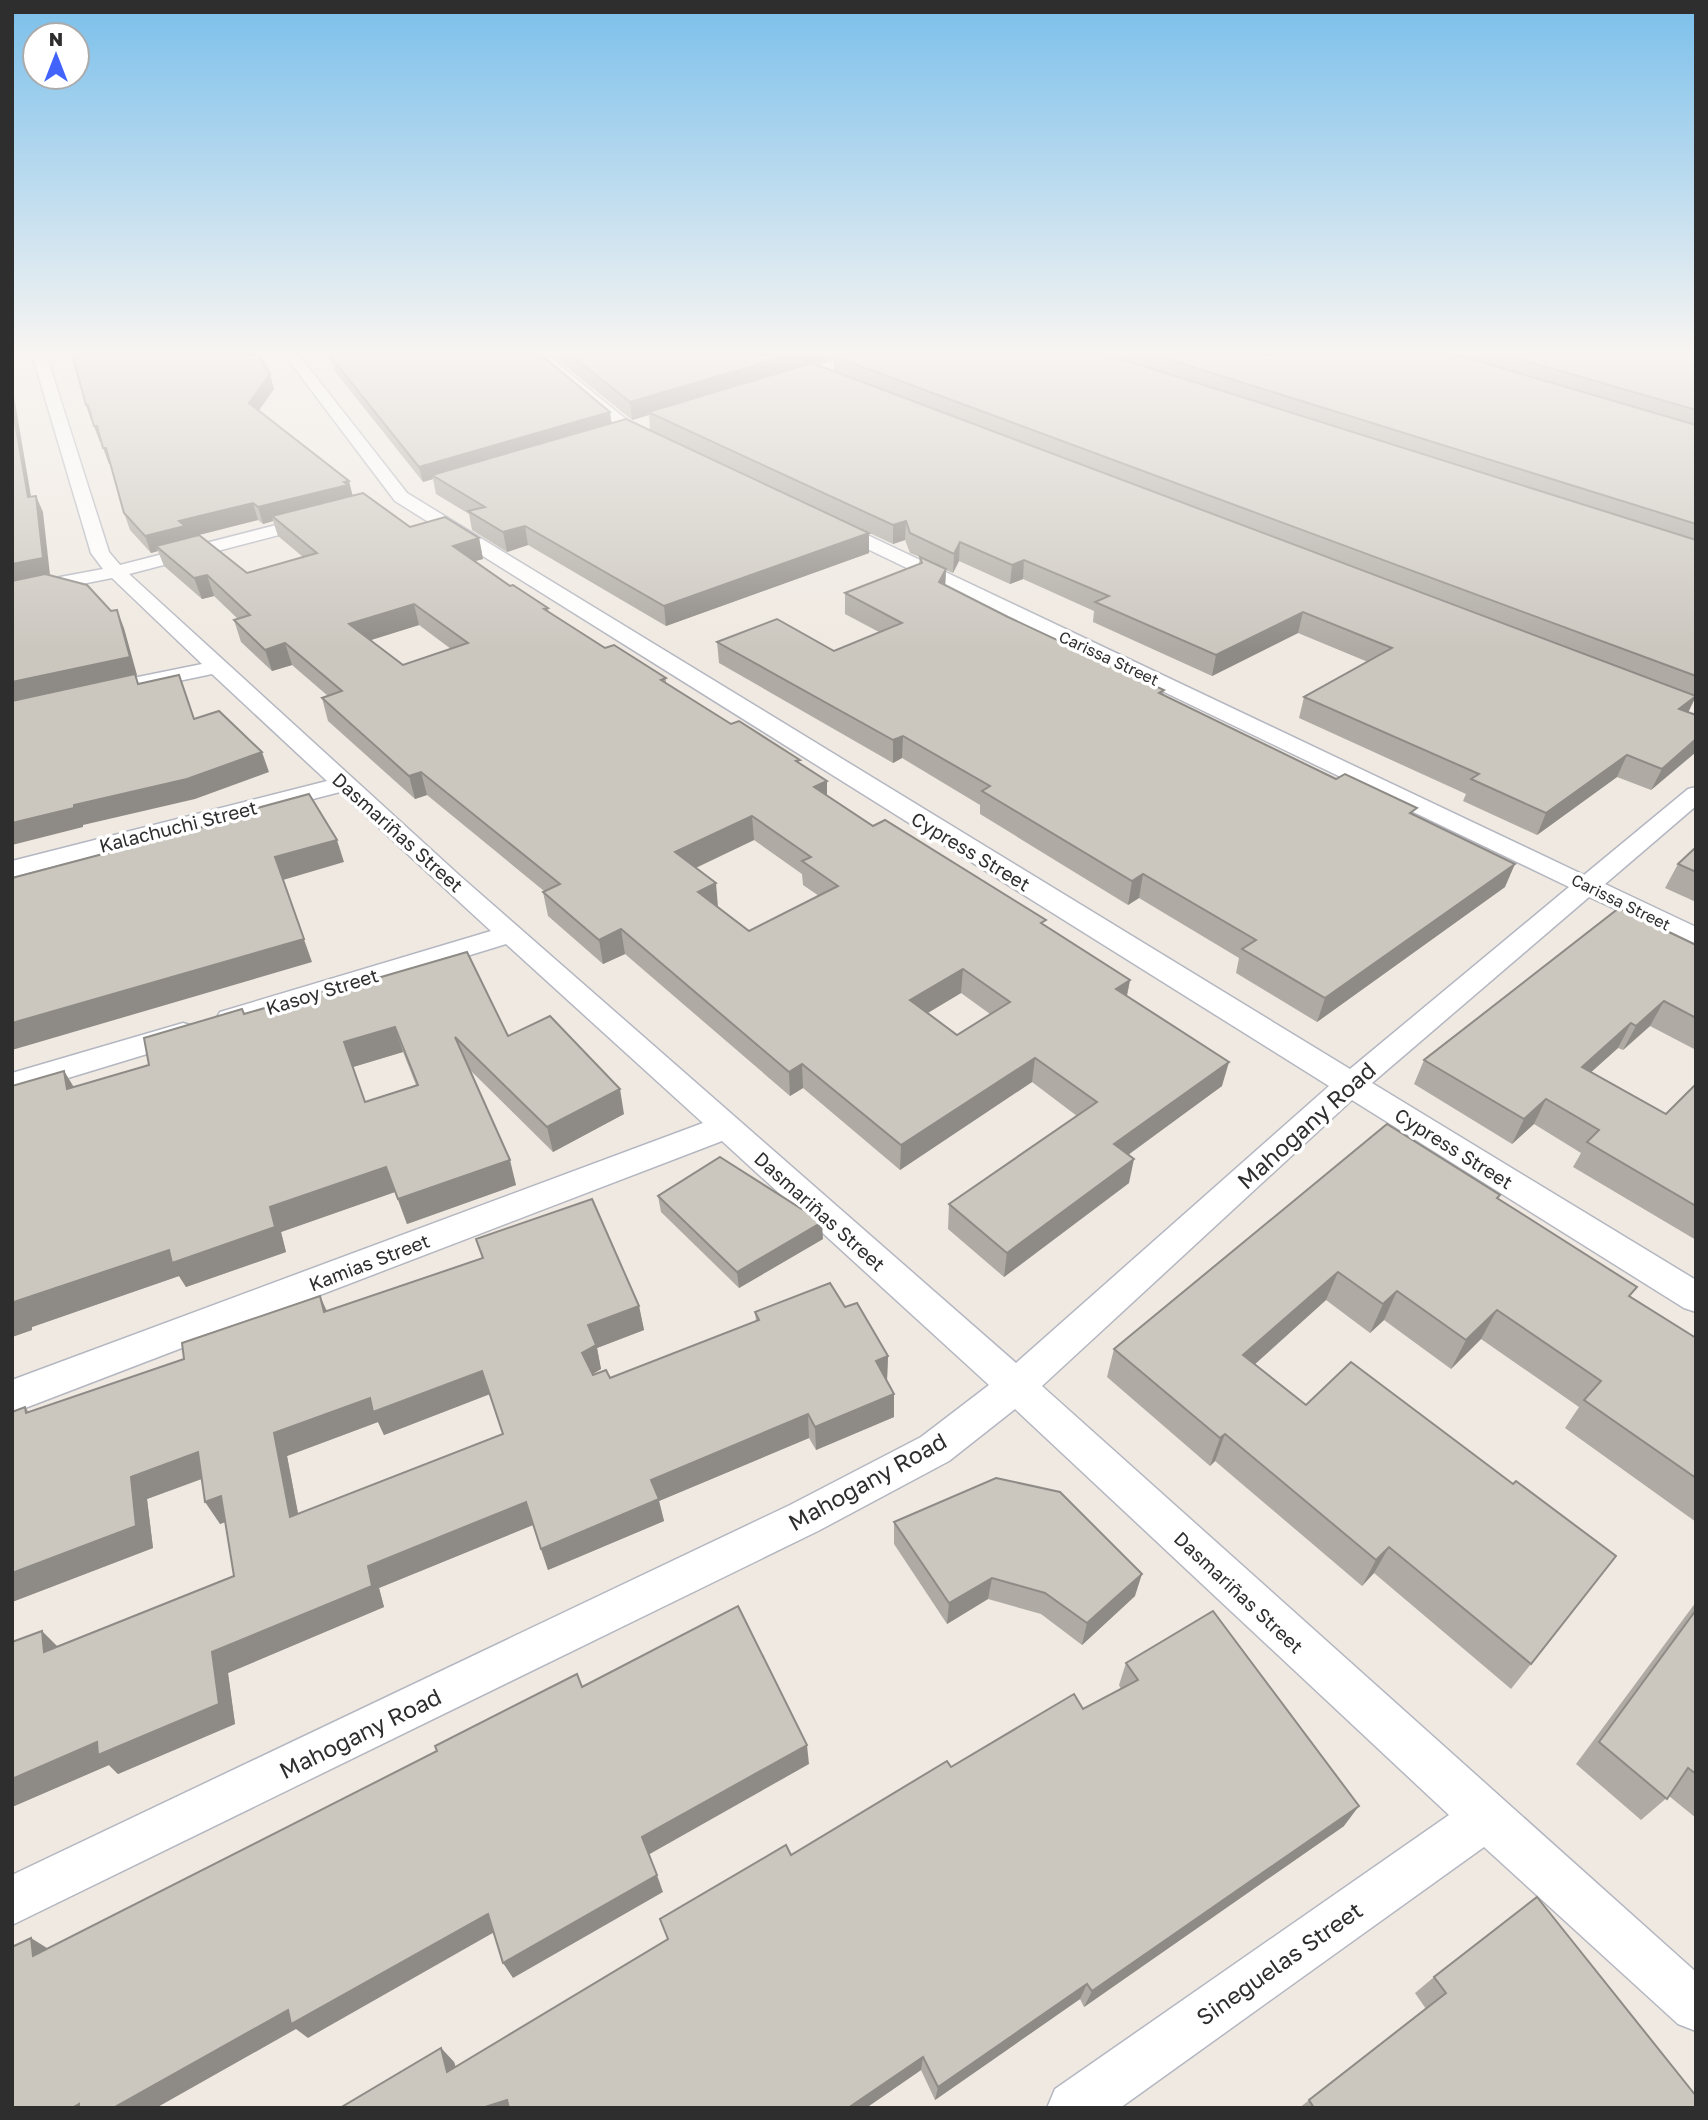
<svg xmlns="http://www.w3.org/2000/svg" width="1708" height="2120" font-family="'Golos Text',sans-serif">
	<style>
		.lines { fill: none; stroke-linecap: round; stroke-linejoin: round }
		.minor-casing { stroke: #b4b7c1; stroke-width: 3 }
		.minor { fill: #fff; fill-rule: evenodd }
		.wall { fill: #afaba4; fill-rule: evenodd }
		.shaded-wall { fill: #8e8b86 }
		.building { fill: #cbc7bf; stroke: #8e8b86; stroke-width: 2; fill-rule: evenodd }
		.labels { text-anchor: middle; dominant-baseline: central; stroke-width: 7; stroke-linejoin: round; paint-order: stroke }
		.far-street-label { font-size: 16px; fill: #2e2e2e; stroke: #fff }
		.street-label { font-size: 19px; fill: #2e2e2e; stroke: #fff }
		.near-street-label { font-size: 23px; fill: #2e2e2e; stroke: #fff }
	</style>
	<rect width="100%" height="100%" fill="#efe9e1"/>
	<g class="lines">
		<defs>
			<g id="minor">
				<polygon points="32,354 46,354 109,552 120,565 315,515 321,516 324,520 321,524 129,574 459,875 1016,1363 1329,1086 395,501 284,354 298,354 407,493 1350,1069 1569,887 828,530 825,526 828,522 840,522 1584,875 1688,789 1696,787 1696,806 1605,884 1696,927 1696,946 1589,897 1372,1083 1696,1280 1696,1312 1684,1308 1352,1100 1042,1386 1696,1972 1696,2031 1678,2024 1484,1847 1120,2108 1047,2108 1055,2089 1449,1815 1015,1409 949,1461 818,1531 12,1925 12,1875 790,1505 921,1437 989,1385 722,1141 12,1413 12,1380 703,1123 506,944 240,1026 230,1029 220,1026 216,1019 220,1012 491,931 340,792 12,877 12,861 327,781 212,674 136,690 128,689 125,684 128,679 202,664 112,578 12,598 12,586 103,569 91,553"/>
				<polygon points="530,354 546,354 633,425 661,440 653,445 623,431"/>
				<polygon points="858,354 880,354 878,357 790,383 780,383 778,380 780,377"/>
				<polygon points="183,1023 193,1026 198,1033 193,1040 12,1095 12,1073"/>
			</g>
		</defs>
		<use href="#minor" class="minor-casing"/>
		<use href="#minor" class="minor"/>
	</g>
	<g class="wall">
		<polygon points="325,354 540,354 611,423 869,533 869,553 666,626 528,545 507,552 472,530 469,514 436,494 433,479 423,482 333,369 332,362"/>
		<path d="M 556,354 L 1696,354 L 1696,701 L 1694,700 L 1688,712 L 1696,715 L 1696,752 L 1651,790 L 1617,777 L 1537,835 L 1463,801 L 1466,794 L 1299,718 L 1304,697 L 1368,662 L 1298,633 L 1212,676 L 1093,622 L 1094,611 L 1023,579 L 1010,584 L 959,561 L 953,573 L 946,570 L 945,585 L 1008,617 L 1164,690 L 1163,695 L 1336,779 L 1414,815 L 1505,887 L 1317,1022 L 1236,973 L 1239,958 L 1139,898 L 1128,905 L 980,814 L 980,805 L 902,758 L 893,763 L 719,663 L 717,642 L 834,651 L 879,632 L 845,614 L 845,593 L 919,564 L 920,557 L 910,553 L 905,540 L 893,544 L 650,430 L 649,415 L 632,420 L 557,359 ZM 833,359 L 834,372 L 815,364 Z"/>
		<path d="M 274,389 L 258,411 L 353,495 L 410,527 L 479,538 L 483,559 L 475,561 L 510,586 L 548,608 L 549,613 L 605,648 L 666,678 L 666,683 L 731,724 L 800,764 L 827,795 L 873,826 L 1046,926 L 1130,980 L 1127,996 L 1222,1086 L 1128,1154 L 1129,1183 L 1004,1277 L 948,1229 L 949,1204 L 1077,1116 L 1032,1082 L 900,1170 L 803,1088 L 790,1096 L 625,954 L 603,964 L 548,916 L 543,892 L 544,891 L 427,795 L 415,799 L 328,721 L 322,698 L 328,696 L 292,665 L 272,671 L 241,642 L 234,620 L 238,619 L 214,596 L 202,599 L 164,566 L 158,551 L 151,553 L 130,530 L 124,513 L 110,464 L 101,441 L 100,442 L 86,405 ZM 258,520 L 263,524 L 273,521 L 278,536 L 303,557 L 247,573 L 189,537 ZM 419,625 L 451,649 L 403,665 L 371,640 ZM 754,840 L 802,874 L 803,885 L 819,896 L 749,931 L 718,907 L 696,868 ZM 961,993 L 990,1014 L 957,1035 L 928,1013 Z"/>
		<polygon points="1696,847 1696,902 1665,888 1678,864"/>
		<polygon points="1696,945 1696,1050 1650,1026 1623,1050 1618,1048 1591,1072 1666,1114 1696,1084 1696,1240 1573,1167 1581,1153 1534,1124 1512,1144 1414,1084 1424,1060"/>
		<path d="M 357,984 L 508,1036 L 624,1114 L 553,1152 L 469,1069 L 516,1185 L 407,1224 L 395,1192 L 281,1232 L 286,1252 L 186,1287 L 179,1276 L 32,1327 L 32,1330 L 12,1337 L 64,1071 L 74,1087 L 149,1065 L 244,1014 ZM 403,1052 L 416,1085 L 365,1102 L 353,1067 Z"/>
		<polygon points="1500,1195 1498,1199 1631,1297 1696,1338 1696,1522 1565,1428 1579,1407 1481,1339 1451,1369 1384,1320 1370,1333 1326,1300 1255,1364 1531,1664 1511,1689 1374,1573 1362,1586 1215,1461 1210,1466 1107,1377 1114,1349"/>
		<polygon points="658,1196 823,1239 739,1288 661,1212"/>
		<path d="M 476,1239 L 639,1306 L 644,1330 L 597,1348 L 601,1369 L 592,1374 L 610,1378 L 756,1321 L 755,1312 L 845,1307 L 888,1356 L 887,1380 L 894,1417 L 816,1450 L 809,1438 L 659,1501 L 664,1521 L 548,1570 L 533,1525 L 379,1588 L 384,1607 L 228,1673 L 235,1724 L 118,1774 L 109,1765 L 12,1807 L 12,1642 L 58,1646 L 234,1576 L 225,1522 L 220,1524 L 202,1479 L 147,1499 L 153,1548 L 12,1602 L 12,1412 L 25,1407 L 29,1412 L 482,1258 ZM 490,1394 L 503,1434 L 298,1514 L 287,1456 L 378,1422 L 384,1435 Z"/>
		<polygon points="894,1522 1135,1596 1082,1645 1041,1614 988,1599 947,1624 894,1544"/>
		<polygon points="1696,1602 1696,1818 1669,1796 1641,1820 1576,1764"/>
		<polygon points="1126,1663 1344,1826 1084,2007 1080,1999 935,2100 921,2070 866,2108 340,2108 441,2048 454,2062 456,2067 668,1940 660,1919 791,1855 951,1767 1083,1709 1121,1689 1119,1685"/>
		<polygon points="1434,1977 1696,2108 1299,2108 1426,2009 1415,1993"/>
	</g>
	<g class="shaded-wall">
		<polygon points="793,354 849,354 833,356 833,359 652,414 648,412 649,415 632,420 630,402"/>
		<polygon points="270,374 274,389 253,419 249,403"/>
		<polygon points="12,384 34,514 28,497 12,405"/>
		<polygon points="86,405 88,405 94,420 91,420"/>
		<polygon points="610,412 612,426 432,475 433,479 423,482 419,467"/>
		<polygon points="94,426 97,426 102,441 100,442"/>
		<polygon points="103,448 106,448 111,464 109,464"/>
		<polygon points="349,481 353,497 272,516 273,521 263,524 258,507"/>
		<polygon points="36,496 43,512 50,575 12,583 12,564"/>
		<polygon points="253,503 258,520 156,546 158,551 151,553 145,536 179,521"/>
		<polygon points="906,521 905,540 893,544 893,525"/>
		<polygon points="525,526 528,545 507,552 503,532"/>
		<polygon points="869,533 869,553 666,626 664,606"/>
		<polygon points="479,538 483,559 457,566 453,546"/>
		<polygon points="960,542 959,561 953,573 954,554"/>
		<polygon points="1024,560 1023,579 1010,584 1012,565"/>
		<polygon points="946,569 945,590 939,582"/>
		<polygon points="207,575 214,596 202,599 194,578"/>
		<polygon points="414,604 419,625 355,645 349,624"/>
		<polygon points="117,610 124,628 137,675 135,676 142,692 12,702 12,682"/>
		<polygon points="1303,612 1298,633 1212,676 1216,655"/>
		<polygon points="285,643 292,665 272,671 265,650"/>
		<polygon points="1696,696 1686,717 1679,709"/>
		<polygon points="903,736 902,758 893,763 893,740"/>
		<polygon points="1696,739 1696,752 1651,790 1662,769"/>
		<polygon points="262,752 269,772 195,799 83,825 83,827 12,845 12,823"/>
		<polygon points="1627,755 1617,777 1537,835 1546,813"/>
		<polygon points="421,772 427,795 415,799 409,776"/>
		<polygon points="827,781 827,804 814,787"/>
		<polygon points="752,816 754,840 678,876 675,852"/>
		<polygon points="337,840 344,862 283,880 312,962 12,1050 12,1023 275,857"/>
		<polygon points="1515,864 1505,887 1317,1022 1325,998"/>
		<polygon points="1143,874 1139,898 1128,905 1132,881"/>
		<polygon points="716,883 718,907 698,892"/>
		<polygon points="621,929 625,954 603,964 599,940"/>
		<polygon points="963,969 961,993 909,1024 910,1000"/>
		<polygon points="1130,980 1125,1004 1116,989"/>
		<polygon points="1664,1001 1650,1026 1623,1050 1636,1026"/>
		<polygon points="1631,1023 1618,1048 1569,1092 1582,1067"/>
		<polygon points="395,1027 403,1052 353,1067 344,1042"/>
		<polygon points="1035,1058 1032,1082 900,1170 901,1145"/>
		<polygon points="1229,1062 1222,1086 1109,1169 1114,1144"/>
		<polygon points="802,1064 803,1088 790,1096 789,1072"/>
		<polygon points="64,1071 78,1095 67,1089"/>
		<polygon points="620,1089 624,1114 553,1152 547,1127"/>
		<polygon points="1546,1099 1534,1124 1512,1144 1524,1119"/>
		<polygon points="1134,1159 1129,1183 1004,1277 1007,1253"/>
		<polygon points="510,1160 516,1185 407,1224 398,1199"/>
		<polygon points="386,1167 395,1192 281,1232 286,1252 186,1287 179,1276 32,1327 32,1330 12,1337 12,1306 14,1302 270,1207"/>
		<polygon points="822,1222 823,1239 739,1288 737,1272"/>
		<polygon points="1338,1272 1326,1300 1234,1383 1243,1355"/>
		<polygon points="1397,1291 1384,1320 1370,1333 1383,1304"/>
		<polygon points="320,1296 331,1320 324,1312"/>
		<polygon points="639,1306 644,1330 597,1348 601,1369 588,1377 582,1353 588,1325"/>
		<polygon points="1497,1310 1481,1339 1451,1369 1466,1340"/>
		<polygon points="888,1356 887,1380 875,1385 876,1361"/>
		<polygon points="482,1371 490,1394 384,1435 378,1422 287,1456 303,1539 290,1517 274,1433 370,1398"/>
		<polygon points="894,1394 894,1417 816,1450 815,1427"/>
		<polygon points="808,1414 809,1438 659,1501 664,1521 548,1570 541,1549 651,1480"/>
		<polygon points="1225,1434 1215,1461 1210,1466 1220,1438"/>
		<polygon points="198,1452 212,1475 147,1499 153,1548 12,1602 12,1573 131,1477"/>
		<polygon points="221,1496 236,1518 220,1524 205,1502"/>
		<polygon points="526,1502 533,1525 379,1588 384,1607 228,1673 235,1724 118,1774 109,1765 12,1807 12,1779 212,1652 368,1566"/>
		<polygon points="1389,1547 1374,1573 1362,1586 1376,1560"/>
		<polygon points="1142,1574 1135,1596 1082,1645 1087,1623"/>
		<polygon points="992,1578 988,1599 947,1624 949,1603"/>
		<polygon points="42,1631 62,1651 44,1652"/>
		<polygon points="807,1745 809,1764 648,1855 642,1837"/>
		<polygon points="1359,1806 1344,1826 1084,2007 1092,1991"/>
		<polygon points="657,1875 663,1892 513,1978 503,1963"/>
		<polygon points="488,1914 498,1930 308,2038 296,2029 156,2108 113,2108 288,2010"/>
		<polygon points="31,1938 55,1953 33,1956"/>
		<polygon points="1087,1984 1080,1999 935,2100 938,2087"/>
		<polygon points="441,2048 454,2062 461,2085 447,2072"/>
		<polygon points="923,2057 921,2070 866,2108 848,2108"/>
		<polygon points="507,2100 514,2108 482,2108"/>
	</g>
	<g class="building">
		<polygon points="72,354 258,354 270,374 249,403 349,481 344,482 348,485 258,507 253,503 179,521 185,526 145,536 124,513 106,448 103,448 97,426 94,426 88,405 86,405"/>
		<polygon points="333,354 540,354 610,412 419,467 330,356 334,356"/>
		<polygon points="569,354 793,354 630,402"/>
		<polygon points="840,354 1105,354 1696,540 1696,676 833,356"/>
		<polygon points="1151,354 1453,354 1696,425 1696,524"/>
		<polygon points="1501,354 1696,354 1696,410"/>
		<polygon points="812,363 1696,696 1679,709 1696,715 1696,739 1662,769 1627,755 1546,813 1471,779 1479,774 1304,697 1392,648 1303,612 1216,655 1095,602 1109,596 1024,560 1012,565 960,542 954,554 910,533 906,521 893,525 648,412"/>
		<polygon points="12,405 28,497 36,496 43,558 12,564"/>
		<polygon points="626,419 869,533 664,606 525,526 503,532 468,511 485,507 432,475"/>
		<path d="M 363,493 L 410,527 L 445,517 L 479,538 L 453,546 L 510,586 L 513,585 L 548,608 L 544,609 L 605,648 L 614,645 L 666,678 L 661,680 L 731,724 L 739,721 L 800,760 L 796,761 L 827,781 L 814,787 L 873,826 L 885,820 L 1046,920 L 1041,923 L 1130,980 L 1116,989 L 1229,1062 L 1114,1144 L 1134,1159 L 1007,1253 L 949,1204 L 1097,1102 L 1035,1058 L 901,1145 L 802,1064 L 789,1072 L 621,929 L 599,940 L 543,892 L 560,884 L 421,772 L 409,776 L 322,698 L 342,691 L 285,643 L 265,650 L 234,620 L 250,615 L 207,575 L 194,578 L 156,546 L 199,535 L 247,573 L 317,553 L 272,516 ZM 414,604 L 468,643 L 403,665 L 349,624 ZM 752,816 L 811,857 L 802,861 L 838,886 L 749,931 L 698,892 L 716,883 L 675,852 ZM 963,969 L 1010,1002 L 957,1035 L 910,1000 Z"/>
		<polygon points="920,557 946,569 939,582 1008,617 1164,690 1159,693 1336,779 1345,774 1417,808 1410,813 1515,864 1325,998 1242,949 1256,940 1143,874 1132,881 982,791 990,786 903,736 893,740 717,642 777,619 834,651 902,623 845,593 922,563"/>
		<polygon points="45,574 87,585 111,611 117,610 130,657 12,682 12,581"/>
		<polygon points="135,674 138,684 179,675 194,719 219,711 262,752 187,779 74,805 74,808 12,823 12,701"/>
		<polygon points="309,794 337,840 275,857 304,939 12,1023 12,878 114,851 113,849 227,821 224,817"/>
		<polygon points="1696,847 1696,872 1678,864"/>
		<polygon points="1619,908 1696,945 1696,1018 1664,1001 1636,1026 1631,1023 1582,1067 1666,1114 1696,1084 1696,1206 1587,1142 1599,1130 1546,1099 1524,1119 1424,1060"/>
		<path d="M 467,952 L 508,1036 L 550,1016 L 620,1089 L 547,1127 L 455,1037 L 510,1160 L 398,1199 L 386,1167 L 270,1207 L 275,1227 L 172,1263 L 169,1250 L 14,1302 L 15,1306 L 12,1306 L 12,1086 L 64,1071 L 67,1089 L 149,1065 L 144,1038 L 242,1009 L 244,1014 L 356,982 L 357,984 ZM 395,1027 L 418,1085 L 365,1102 L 344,1042 Z"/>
		<polygon points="1387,1124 1500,1195 1497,1198 1637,1287 1629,1296 1696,1338 1696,1478 1584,1400 1601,1381 1497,1310 1466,1340 1397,1291 1383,1304 1338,1272 1243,1355 1306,1405 1351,1362 1513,1484 1516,1481 1616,1556 1531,1664 1389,1547 1376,1560 1225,1434 1220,1438 1114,1349"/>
		<polygon points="720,1157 822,1222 737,1272 658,1196"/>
		<path d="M 592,1199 L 639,1306 L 588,1325 L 596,1345 L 582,1353 L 593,1375 L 606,1370 L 610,1378 L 759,1320 L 755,1312 L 830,1283 L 845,1307 L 857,1303 L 888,1356 L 876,1361 L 894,1394 L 815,1427 L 808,1414 L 651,1480 L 659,1499 L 541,1549 L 526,1502 L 368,1566 L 372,1586 L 212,1652 L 219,1704 L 98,1755 L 97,1742 L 12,1779 L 12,1642 L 42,1631 L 44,1652 L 234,1576 L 221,1496 L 205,1502 L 198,1452 L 131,1477 L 136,1526 L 12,1573 L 12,1412 L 25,1407 L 26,1413 L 184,1359 L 182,1343 L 320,1296 L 324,1312 L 483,1258 L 476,1239 ZM 482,1371 L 503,1434 L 290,1517 L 274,1433 L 370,1398 L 373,1412 Z"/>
		<polygon points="996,1478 1060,1492 1142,1574 1087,1623 1045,1593 992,1578 949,1603 894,1522"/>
		<polygon points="738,1606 807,1745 642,1837 657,1875 503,1963 488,1914 291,2024 288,2010 113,2108 79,2108 79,2104 72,2108 12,2108 12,1947 31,1938 33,1956 437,1751 435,1746 577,1674 582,1687"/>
		<polygon points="1696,1610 1696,1774 1688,1768 1667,1799 1599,1742"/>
		<polygon points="1213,1611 1359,1806 1092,1991 1087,1984 938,2087 923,2057 848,2108 509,2108 507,2100 482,2108 340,2108 441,2048 447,2072 668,1939 660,1919 786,1845 791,1855 947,1761 951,1767 1074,1694 1083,1709 1138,1680 1126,1663"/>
		<polygon points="1537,1897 1696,2096 1696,2108 1314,2108 1309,2100 1446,1993 1434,1977"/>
	</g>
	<linearGradient id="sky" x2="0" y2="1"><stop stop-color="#7abfeb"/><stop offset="0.54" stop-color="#f8f5f2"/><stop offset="1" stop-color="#f8f5f2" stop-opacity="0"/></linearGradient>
	<rect width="1708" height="651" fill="url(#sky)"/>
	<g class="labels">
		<g class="far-street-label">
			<text transform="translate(1109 658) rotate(25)">Carissa Street</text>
			<text transform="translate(1621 902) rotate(26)">Carissa Street</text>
		</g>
		<g class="street-label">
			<text transform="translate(178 826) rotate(-14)">Kalachuchi Street</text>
			<text transform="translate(398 832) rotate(42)">Dasmariñas Street</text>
			<text transform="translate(971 851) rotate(31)">Cypress Street</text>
			<text transform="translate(322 991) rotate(-17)">Kasoy Street</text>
			<text transform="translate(1454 1148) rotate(32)">Cypress Street</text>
			<text transform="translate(820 1211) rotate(42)">Dasmariñas Street</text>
			<text transform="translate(369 1262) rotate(-21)">Kamias Street</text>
			<text transform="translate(1239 1592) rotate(43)">Dasmariñas Street</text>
		</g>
		<g class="near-street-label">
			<text transform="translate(1306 1125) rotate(-42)">Mahogany Road</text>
			<text transform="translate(867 1481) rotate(-29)">Mahogany Road</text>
			<text transform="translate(360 1733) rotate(-26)">Mahogany Road</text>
			<text transform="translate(1279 1963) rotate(-35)">Sineguelas Street</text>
		</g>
	</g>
	<rect width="1708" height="2120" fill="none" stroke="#2e2e2e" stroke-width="28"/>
	<g transform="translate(56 56)"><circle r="33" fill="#ffffff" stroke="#ababab" stroke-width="2"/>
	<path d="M0-5L12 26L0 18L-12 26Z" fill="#4264fb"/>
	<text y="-10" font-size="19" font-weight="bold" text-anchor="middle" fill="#2e2e2e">N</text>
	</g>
</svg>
